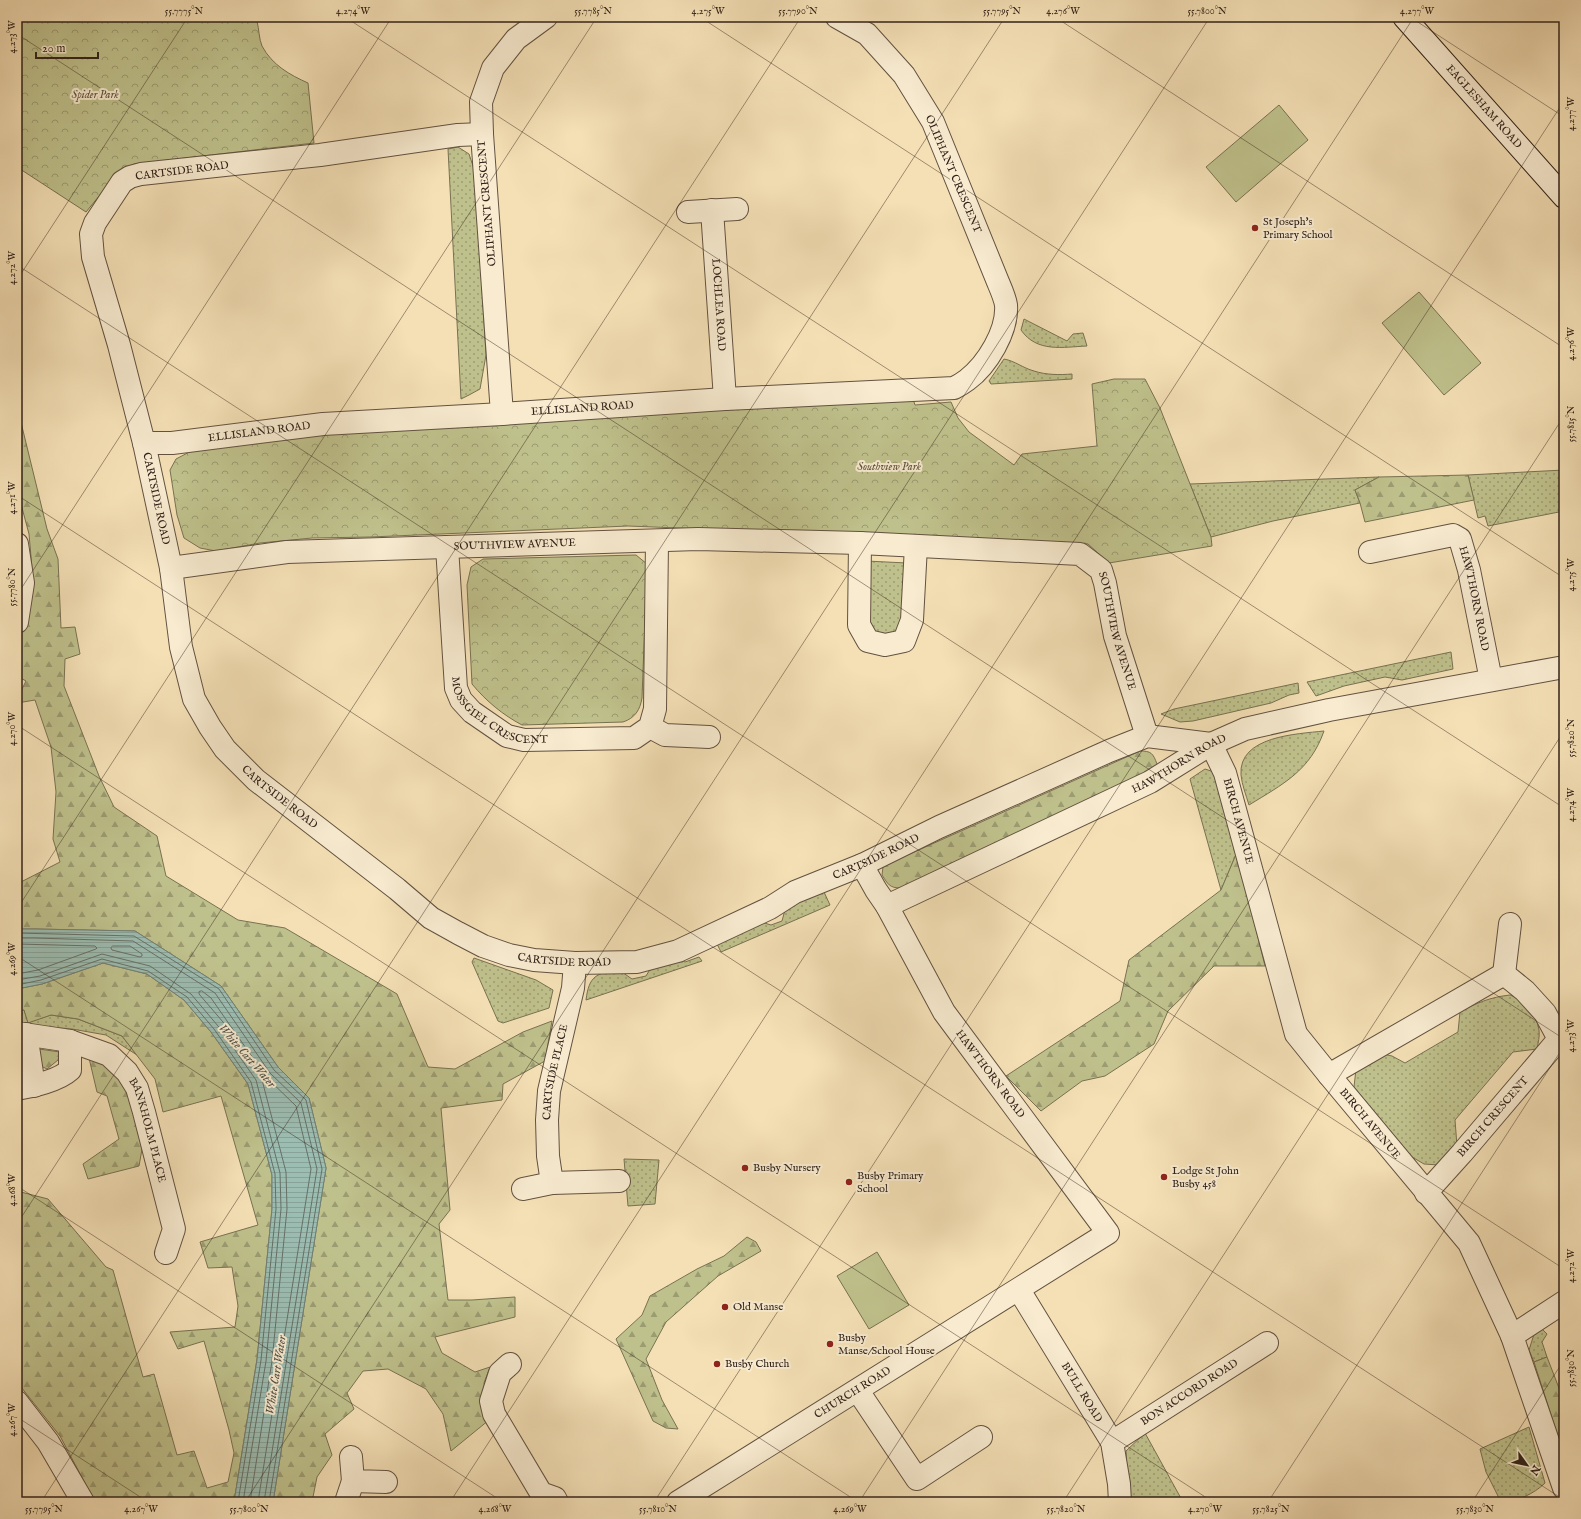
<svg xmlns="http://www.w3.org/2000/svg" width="1581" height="1519" font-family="'IM FELL English',serif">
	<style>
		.grass { fill: url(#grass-dots); stroke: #787252 }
		.forest { fill: url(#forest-firs); stroke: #787252 }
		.park { fill: url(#park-crowns); stroke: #787252 }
		.pitch { fill: #bfc18c; stroke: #787252 }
		.water { fill: url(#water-rules); stroke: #717f75 }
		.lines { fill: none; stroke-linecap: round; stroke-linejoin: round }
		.shore { stroke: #667066; stroke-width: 1 }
		.minor-casing { stroke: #625240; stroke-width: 24 }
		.secondary-casing { stroke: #312219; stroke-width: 24 }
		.minor { stroke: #f8ebd0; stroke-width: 22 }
		.secondary { stroke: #f8ebd0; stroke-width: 22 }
		.ticks { fill: none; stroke: #312219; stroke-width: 1; stroke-opacity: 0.45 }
		.poi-dot { fill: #8f2418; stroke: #f8ebd0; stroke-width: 1.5 }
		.labels { text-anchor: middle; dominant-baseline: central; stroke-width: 4; stroke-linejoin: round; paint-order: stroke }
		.park-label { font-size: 11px; font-style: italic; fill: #5c523c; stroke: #f8ebd0 }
		.street-label { font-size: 11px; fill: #312219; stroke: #f8ebd0 }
		.poi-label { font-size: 11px; fill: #312219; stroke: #f8ebd0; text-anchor: start }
		.water-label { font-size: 12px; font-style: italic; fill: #515047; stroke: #f8ebd0 }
		.neatline { fill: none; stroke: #312219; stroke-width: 1.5 }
		.ticks-label { font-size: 10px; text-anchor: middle; fill: #312219 }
	</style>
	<defs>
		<pattern id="grass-dots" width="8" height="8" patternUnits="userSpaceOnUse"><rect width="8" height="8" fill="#bfc18c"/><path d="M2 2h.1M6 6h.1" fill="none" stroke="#9c9c72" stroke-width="1.8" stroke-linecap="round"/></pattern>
		<pattern id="forest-firs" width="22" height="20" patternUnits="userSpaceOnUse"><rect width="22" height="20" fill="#bfc18c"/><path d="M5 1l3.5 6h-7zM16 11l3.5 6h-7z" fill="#9c9c72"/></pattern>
		<pattern id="park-crowns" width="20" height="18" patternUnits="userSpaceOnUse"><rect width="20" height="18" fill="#bfc18c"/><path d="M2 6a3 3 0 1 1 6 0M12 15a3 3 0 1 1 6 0" fill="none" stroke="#9c9c72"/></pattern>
		<pattern id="water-rules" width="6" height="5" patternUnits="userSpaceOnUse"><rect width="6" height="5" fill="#9cbdb2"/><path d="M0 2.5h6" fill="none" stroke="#87a298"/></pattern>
	</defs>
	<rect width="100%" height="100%" fill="#f5e0b6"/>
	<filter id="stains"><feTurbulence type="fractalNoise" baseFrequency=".005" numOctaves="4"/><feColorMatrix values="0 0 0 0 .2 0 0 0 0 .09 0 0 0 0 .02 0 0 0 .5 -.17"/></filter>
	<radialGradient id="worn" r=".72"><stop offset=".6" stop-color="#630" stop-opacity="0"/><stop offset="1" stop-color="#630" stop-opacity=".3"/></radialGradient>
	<g class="grass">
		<polygon points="458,147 469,154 475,172 486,355 480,389 469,395 461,399 448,149"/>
		<path d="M 1024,319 L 1067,341 L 1073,334 L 1083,333 L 1087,346 C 1063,347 1037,353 1021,330 Z"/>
		<path d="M 1004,359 C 1015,361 1023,368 1034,371 C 1046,375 1060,375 1072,374 L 1072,379 L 991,384 L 989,381 Z"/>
		<polygon points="1564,470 1564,511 1488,526 1485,516 1478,518 1468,475"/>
		<polygon points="1379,477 1355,490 1360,503 1273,521 1211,537 1190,484"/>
		<polygon points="866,561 907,563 907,621 891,639 872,630 866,618"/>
		<polygon points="1451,652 1453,669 1402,680 1385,677 1344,686 1316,696 1307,682"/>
		<polygon points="1298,683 1299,693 1289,695 1271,703 1193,721 1180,722 1161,714 1174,709"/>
		<path d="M 1324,731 C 1310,771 1283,784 1249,805 C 1246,795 1242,785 1241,775 C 1238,736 1297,734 1324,731 Z"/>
		<polygon points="1205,769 1217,773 1237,852 1221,890 1190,779"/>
		<polygon points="824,892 830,905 721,952 716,942 758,921 771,925 782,921 786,906"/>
		<path d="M 675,957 L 685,962 L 699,957 L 702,961 L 586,1000 C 589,976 596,973 619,970 L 632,979 L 646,976 L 652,966 Z"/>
		<polygon points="474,958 536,980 553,990 549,1008 503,1023 498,1021 472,962"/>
		<path d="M 1510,995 C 1524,1000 1537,1014 1539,1030 C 1540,1036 1538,1043 1537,1049 L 1513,1052 L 1455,1120 L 1457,1146 L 1439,1165 L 1424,1164 L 1412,1157 L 1354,1087 L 1356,1069 L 1383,1054 L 1392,1056 L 1405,1063 L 1458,1032 L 1460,1012 C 1476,1003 1491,997 1510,995 Z"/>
		<polygon points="17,1010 24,1010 28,1022 51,1015 78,1019 122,1036 137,1055 106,1035 72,1029 17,1024"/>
		<polygon points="624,1159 659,1160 655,1204 628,1206"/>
		<polygon points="1541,1328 1547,1334 1542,1342 1547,1357 1534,1362 1529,1350 1535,1331"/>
		<path d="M 1529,1427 L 1545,1483 C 1534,1494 1516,1502 1501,1502 L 1486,1472 L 1480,1449 Z"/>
		<polygon points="1145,1433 1183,1502 1128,1502 1126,1451"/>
	</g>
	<g class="forest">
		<polygon points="17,406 47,529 58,559 61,628 75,627 80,654 65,659 64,686 99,776 114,807 157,836 166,876 238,920 285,928 397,994 428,1067 455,1069 523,1032 552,1021 545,1061 503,1084 502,1100 441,1108 450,1210 439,1224 448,1300 472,1300 515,1297 515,1317 435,1337 442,1353 475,1372 490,1367 484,1383 489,1420 451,1451 443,1414 426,1389 388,1369 363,1371 347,1393 354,1409 325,1434 332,1455 317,1477 312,1502 273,1502 326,1168 309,1098 278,1067 221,986 135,931 35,929 17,929 17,884 60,862 53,839 56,792 51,747 35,700 17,703 17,699 26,681 17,676 17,640 30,592 32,568 29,534 17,489"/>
		<polygon points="1468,475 1474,500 1365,522 1360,503 1355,490 1379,477"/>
		<path d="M 1140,751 C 1151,751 1153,753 1157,764 L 1153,772 L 901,888 C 889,888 888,884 882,875 L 883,867 L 894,861 Z"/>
		<polygon points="1237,852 1265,966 1214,966 1168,1011 1154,1044 1105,1076 1082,1081 1041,1111 1006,1076 1120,1001 1129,960 1221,890"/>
		<polygon points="103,963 147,974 184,1000 211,1032 248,1084 272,1175 272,1209 257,1359 234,1502 95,1502 60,1436 17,1382 17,1191 48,1199 106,1267 113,1270 143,1377 154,1374 177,1455 194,1451 207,1488 228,1482 234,1453 229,1430 204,1341 178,1349 170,1332 235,1327 238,1306 232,1267 208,1268 200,1242 258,1225 221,1096 163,1112 155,1079 122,1036 78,1019 51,1015 28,1023 24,1010 17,1010 17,989 42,984"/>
		<polygon points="39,1049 60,1052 58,1060 47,1069 37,1064"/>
		<polygon points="89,1058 97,1059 116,1072 128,1089 144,1138 139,1166 88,1179 83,1164 119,1139 107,1096 97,1092"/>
		<polygon points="747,1237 756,1242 761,1251 718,1276 666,1322 646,1359 662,1400 678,1429 666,1428 653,1421 616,1339 642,1315 650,1296 697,1269 724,1256"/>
		<polygon points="1547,1357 1564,1401 1564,1455 1534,1362"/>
	</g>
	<g class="park">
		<path d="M 17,17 L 258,17 L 257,21 C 259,29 259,39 262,46 C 272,65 290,75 308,83 L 314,143 L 134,164 L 113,179 L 86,212 L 17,167 Z"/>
		<polygon points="1114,379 1145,379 1160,408 1211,537 1212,546 1109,563 1088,544 628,526 370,537 312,538 260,543 216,551 200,548 184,538 177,515 170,470 176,459 199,447 322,433 913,399 915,405 951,402 958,418 969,432 1014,465 1022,454 1097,446 1092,384"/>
		<path d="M 636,555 L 647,564 L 642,698 C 640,710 635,718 623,722 L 522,725 C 503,715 486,701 472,684 L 467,585 L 471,567 L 483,559 Z"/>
	</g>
	<g class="pitch">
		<polygon points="1279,105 1308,140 1236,202 1206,167"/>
		<polygon points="1419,292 1481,363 1444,395 1382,323"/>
		<polygon points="877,1252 909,1305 869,1329 837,1276"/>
	</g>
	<polygon class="water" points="17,929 35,929 135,931 221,986 278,1067 309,1098 326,1168 273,1502 234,1502 257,1360 272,1209 272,1175 248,1084 211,1032 184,1000 147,974 103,963 42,984 17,989"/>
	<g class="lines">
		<g class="shore">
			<polyline points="17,933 134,936 219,989 274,1070 306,1100 322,1169 269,1502"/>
			<polyline points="17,938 35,938 133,941 215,993 270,1073 301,1103 317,1169 264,1502"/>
			<polyline points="17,944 95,946 97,948 96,949 38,970 17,974"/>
			<polygon points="113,946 130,946 142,954 142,956 140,957 112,950 111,948"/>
			<polyline points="17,980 40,976 102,954 150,966 191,994 218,1026 256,1080 280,1173 281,1209 266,1361 243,1502"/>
			<polyline points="17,985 41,980 102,959 148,971 187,997 214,1029 251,1082 275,1174 276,1209 261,1360 238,1502"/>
			<polygon points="202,991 211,998 255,1061 255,1064 252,1064 223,1022 199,994 199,992"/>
			<polyline points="250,1502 272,1361 287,1209 286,1172 261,1076 263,1074 296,1106 311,1169 258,1502"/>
		</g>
		<defs>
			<g id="minor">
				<path id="s1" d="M 482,134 L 458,135 L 320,155 L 141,174 L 130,177 L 122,182 L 95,223 L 91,234 L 93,257 L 119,345 L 144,443 L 171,568 L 181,647 L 194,699 L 210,727 L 225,749 L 256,780 L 397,889 L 431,918 L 458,933 L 483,946 L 509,955 L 534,960 L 575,963 L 637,962 L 678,951 L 770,908 L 795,892 L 862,865 L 939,827 L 1109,751 L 1147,736 L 1211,744"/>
				<path id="s2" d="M 712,210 L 725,399"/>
				<polyline points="688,212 737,209"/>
				<polyline points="502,414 482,134 481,102 493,68 516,39 546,17"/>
				<path id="s3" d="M 144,443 L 172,443 L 323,424 L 502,414 L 725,399 L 954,388 C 958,386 963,383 967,380 C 987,365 1008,331 1006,305 C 1005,298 1001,289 998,282 L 933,122 L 904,75 L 867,34 L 837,17"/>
				<polyline points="860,543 859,625 868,641 885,645 904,641 912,620 916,546"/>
				<polyline points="17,544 23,583 17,622"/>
				<path id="s4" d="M 447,547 L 456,688 L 461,700 L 472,712 L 507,736 L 524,740 L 634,738 L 650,727 L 655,709 L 657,541"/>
				<path id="s5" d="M 1370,552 L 1453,535 L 1460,539 L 1469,570 L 1491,680"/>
				<path id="s6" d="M 171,568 L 287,552 L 698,539 L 860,543 L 1080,554 L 1101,570 L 1105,583 L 1115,636 L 1147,736"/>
				<polyline points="650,727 665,735 709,737"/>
				<path id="s7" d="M 1211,744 L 1225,773 L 1296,1034 L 1329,1075 L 1469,1243 L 1512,1336 L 1564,1488"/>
				<path id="s8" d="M 887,906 L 1150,782 L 1211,744 L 1245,729 L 1329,710 L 1564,667"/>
				<polyline points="1504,974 1510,924"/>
				<path id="s9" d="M 17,1033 L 70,1041 L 109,1055 L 127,1072 L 137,1088 L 144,1112 L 174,1229 L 166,1253"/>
				<polyline points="26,1034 34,1086"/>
				<polyline points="1329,1075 1504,974 1525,991 1545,1013 1559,1039 1462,1153 1426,1193"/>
				<path d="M 17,1089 C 33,1086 58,1081 70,1070 L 70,1041"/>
				<path id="s10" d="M 552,1183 L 548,1156 L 547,1120 L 549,1091 L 573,988 L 575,963"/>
				<polyline points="523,1189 552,1183 619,1181"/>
				<path id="s11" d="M 1019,1290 L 1112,1442 L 1119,1484 L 1120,1502"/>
				<polyline points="1512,1336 1564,1302"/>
				<polyline points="510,1364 500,1373 491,1401 494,1414 541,1493 555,1498 557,1502"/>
				<polyline points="858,1391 917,1479 981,1437"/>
				<polyline points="17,1402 48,1442 83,1502"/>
				<path id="s12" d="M 1112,1442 L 1267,1343"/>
				<polyline points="351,1457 353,1481 386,1482"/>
				<polyline points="346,1502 353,1481"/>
				<path id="s13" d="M 678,1502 L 1108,1233 L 944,1012 L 887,906 L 876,890 L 862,865"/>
			</g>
			<g id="secondary">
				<path id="s14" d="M 1404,17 L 1564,197"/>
			</g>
		</defs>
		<use href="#minor" class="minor-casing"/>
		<use href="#secondary" class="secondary-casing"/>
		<use href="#minor" class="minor"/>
		<use href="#secondary" class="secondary"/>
	</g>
	<path class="ticks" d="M 345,17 L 1564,808M 700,17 L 1564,578M 1055,17 L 1564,348M 1410,17 L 1564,117M 17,34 L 1564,1039M 17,265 L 1564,1269M 17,280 L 188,17M 17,495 L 1564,1500M 17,595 L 392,17M 17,725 L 1213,1502M 17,909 L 597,17M 17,956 L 858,1502M 17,1186 L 503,1502M 17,1224 L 801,17M 17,1417 L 148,1502M 41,1502 L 1005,17M 245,1502 L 1210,17M 450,1502 L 1414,17M 654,1502 L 1564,101M 859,1502 L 1564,416M 1063,1502 L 1564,731M 1268,1502 L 1564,1046M 1472,1502 L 1564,1360"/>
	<g class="poi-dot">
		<circle cx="1255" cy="228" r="4"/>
		<circle cx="745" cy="1168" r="4"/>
		<circle cx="1164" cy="1177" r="4"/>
		<circle cx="849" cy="1182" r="4"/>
		<circle cx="725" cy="1307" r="4"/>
		<circle cx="830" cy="1344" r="4"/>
		<circle cx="717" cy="1364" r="4"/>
	</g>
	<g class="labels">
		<g class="park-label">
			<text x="95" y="95">Spider Park</text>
			<text x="889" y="467">Southview Park</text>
		</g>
		<g class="street-label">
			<text stroke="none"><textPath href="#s14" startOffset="120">EAGLESHAM ROAD</textPath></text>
			<text transform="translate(182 171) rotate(-7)">CARTSIDE ROAD</text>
			<text transform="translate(953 174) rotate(67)">OLIPHANT CRESCENT</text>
			<text transform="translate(487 203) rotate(-95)">OLIPHANT CRESCENT</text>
			<text stroke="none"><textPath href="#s2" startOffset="95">LOCHLEA ROAD</textPath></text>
			<text stroke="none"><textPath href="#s3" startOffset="440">ELLISLAND ROAD</textPath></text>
			<text stroke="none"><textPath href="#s3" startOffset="116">ELLISLAND ROAD</textPath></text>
			<text stroke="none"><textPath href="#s1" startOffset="698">CARTSIDE ROAD</textPath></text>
			<text stroke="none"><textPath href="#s6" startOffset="345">SOUTHVIEW AVENUE</textPath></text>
			<text stroke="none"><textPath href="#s5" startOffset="154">HAWTHORN ROAD</textPath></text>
			<text stroke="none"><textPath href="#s6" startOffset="1000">SOUTHVIEW AVENUE</textPath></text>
			<text stroke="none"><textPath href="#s4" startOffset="192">MOSSGIEL CRESCENT</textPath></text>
			<text stroke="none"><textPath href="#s8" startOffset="325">HAWTHORN ROAD</textPath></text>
			<text stroke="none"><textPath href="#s1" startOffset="1034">CARTSIDE ROAD</textPath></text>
			<text stroke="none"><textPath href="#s7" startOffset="82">BIRCH AVENUE</textPath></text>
			<text stroke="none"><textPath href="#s1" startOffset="1705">CARTSIDE ROAD</textPath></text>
			<text stroke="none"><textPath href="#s1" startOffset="1370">CARTSIDE ROAD</textPath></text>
			<text stroke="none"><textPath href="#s10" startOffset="112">CARTSIDE PLACE</textPath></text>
			<text transform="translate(990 1074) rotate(53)">HAWTHORN ROAD</text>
			<text transform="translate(1493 1117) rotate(-49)">BIRCH CRESCENT</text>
			<text stroke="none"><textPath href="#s7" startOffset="419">BIRCH AVENUE</textPath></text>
			<text stroke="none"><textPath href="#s9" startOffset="182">BANKHOLM PLACE</textPath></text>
			<text stroke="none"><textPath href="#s11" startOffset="120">BULL ROAD</textPath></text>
			<text stroke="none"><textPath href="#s12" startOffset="92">BON ACCORD ROAD</textPath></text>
			<text stroke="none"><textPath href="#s13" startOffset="206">CHURCH ROAD</textPath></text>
		</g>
		<g class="poi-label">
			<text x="1263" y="222">St Joseph's<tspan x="1263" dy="13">Primary School</tspan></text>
			<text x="753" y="1168">Busby Nursery</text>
			<text x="1172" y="1171">Lodge St John<tspan x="1172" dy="13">Busby 458</tspan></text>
			<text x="857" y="1176">Busby Primary<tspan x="857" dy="13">School</tspan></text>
			<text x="733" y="1307">Old Manse</text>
			<text x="838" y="1338">Busby<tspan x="838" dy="13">Manse/School House</tspan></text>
			<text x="725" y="1364">Busby Church</text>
		</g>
		<g class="water-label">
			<text transform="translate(247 1056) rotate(49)">White Cart Water</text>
			<text transform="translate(276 1375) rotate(-81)">White Cart Water</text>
		</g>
	</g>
	<rect width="1581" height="1519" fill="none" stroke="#f5e0b6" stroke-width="44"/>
	<g transform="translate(1527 1465) rotate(123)" stroke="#f8ebd0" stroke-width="3" paint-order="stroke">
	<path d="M0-3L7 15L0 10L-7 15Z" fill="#312219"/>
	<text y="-6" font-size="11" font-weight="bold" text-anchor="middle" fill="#312219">N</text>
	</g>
	<path d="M36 52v6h62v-6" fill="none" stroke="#312219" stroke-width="2"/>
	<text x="42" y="52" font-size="12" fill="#312219" stroke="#f8ebd0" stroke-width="3" paint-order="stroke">20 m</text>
	<rect x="22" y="22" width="1537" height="1475" class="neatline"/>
	<g class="ticks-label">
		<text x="184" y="14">55.7775°N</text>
		<text x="353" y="14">4.274°W</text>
		<text x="593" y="14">55.7785°N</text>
		<text x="708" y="14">4.275°W</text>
		<text x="798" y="14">55.7790°N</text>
		<text x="1002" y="14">55.7795°N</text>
		<text x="1063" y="14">4.276°W</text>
		<text x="1207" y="14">55.7800°N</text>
		<text x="1417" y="14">4.277°W</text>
		<text transform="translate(11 37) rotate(-90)" y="4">4.273°W</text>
		<text transform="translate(1570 114) rotate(-90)" y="4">4.277°W</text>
		<text transform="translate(11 268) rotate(-90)" y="4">4.272°W</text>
		<text transform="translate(1570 344) rotate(-90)" y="4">4.276°W</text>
		<text transform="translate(1570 424) rotate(-90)" y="4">55.7815°N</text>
		<text transform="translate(11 498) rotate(-90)" y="4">4.271°W</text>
		<text transform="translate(1570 575) rotate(-90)" y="4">4.275°W</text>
		<text transform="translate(11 587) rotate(-90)" y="4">55.7780°N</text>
		<text transform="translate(11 729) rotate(-90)" y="4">4.270°W</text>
		<text transform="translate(1570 738) rotate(-90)" y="4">55.7820°N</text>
		<text transform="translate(1570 805) rotate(-90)" y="4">4.274°W</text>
		<text transform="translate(11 959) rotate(-90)" y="4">4.269°W</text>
		<text transform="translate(1570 1036) rotate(-90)" y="4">4.273°W</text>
		<text transform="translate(11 1190) rotate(-90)" y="4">4.268°W</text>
		<text transform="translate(1570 1266) rotate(-90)" y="4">4.272°W</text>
		<text transform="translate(1570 1368) rotate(-90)" y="4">55.7830°N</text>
		<text transform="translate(11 1420) rotate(-90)" y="4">4.267°W</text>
		<text x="44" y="1512">55.7795°N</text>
		<text x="141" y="1512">4.267°W</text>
		<text x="249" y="1512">55.7800°N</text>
		<text x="495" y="1512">4.268°W</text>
		<text x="658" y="1512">55.7810°N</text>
		<text x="850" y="1512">4.269°W</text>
		<text x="1066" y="1512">55.7820°N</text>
		<text x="1205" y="1512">4.270°W</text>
		<text x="1271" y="1512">55.7825°N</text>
		<text x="1475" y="1512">55.7830°N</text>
	</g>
	<rect width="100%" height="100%" filter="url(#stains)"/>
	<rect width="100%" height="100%" fill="url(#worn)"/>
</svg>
